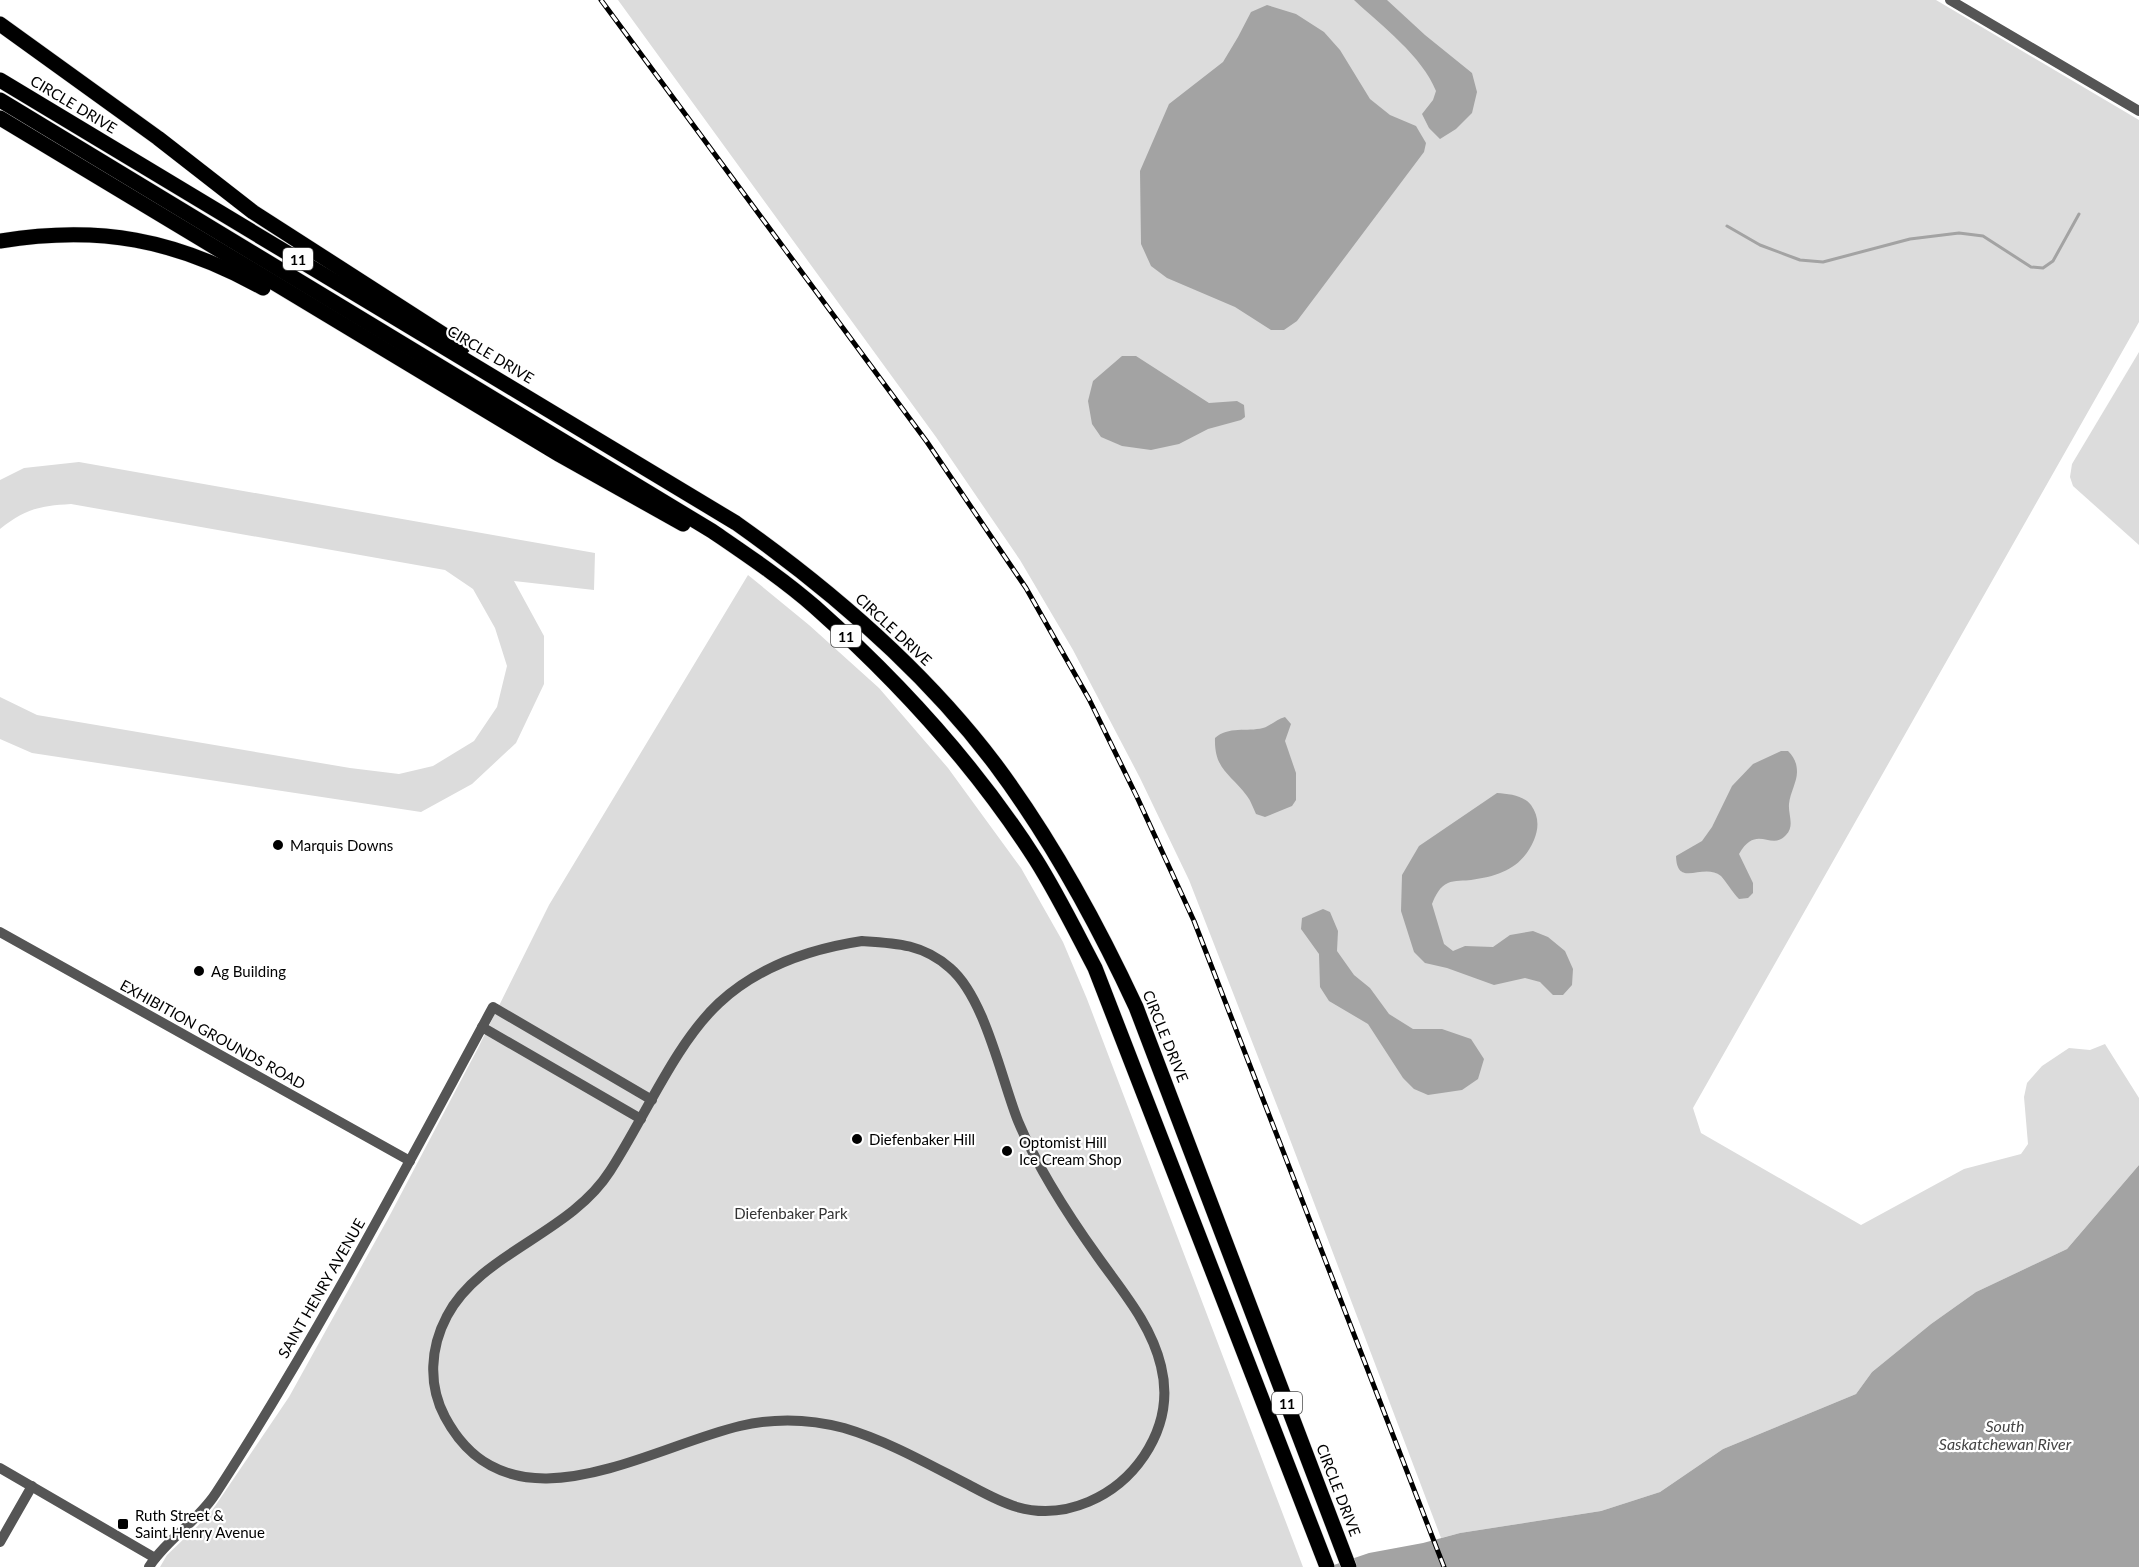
<svg xmlns="http://www.w3.org/2000/svg" width="2139" height="1567" font-family="Lato,sans-serif">
	<style>
		.green { fill: #dcdcdc }
		.water { fill: #a3a3a3 }
		.lines { fill: none; stroke-linecap: round; stroke-linejoin: round }
		.stream { stroke: #a3a3a3; stroke-width: 3 }
		.highway-casing { stroke: #dbdbdb; stroke-width: 16 }
		.minor { stroke: #555; stroke-width: 10 }
		.highway { stroke: #000; stroke-width: 15 }
		.rail-casing { stroke: #000; stroke-width: 5 }
		.rail { stroke: #fff; stroke-width: 3; stroke-dasharray: 9; stroke-linecap: butt }
		.poi-dot { fill: #000; stroke: #fff; stroke-width: 2 }
		.labels { text-anchor: middle; dominant-baseline: central; stroke-width: 4.5; stroke-linejoin: round; paint-order: stroke }
		.shield { fill: #fff; stroke: #4c4c4c; stroke-width: 1.5 }
		.shield-label { font-size: 14px; font-weight: bold; fill: #000 }
		.street-label { font-size: 15px; fill: #000; stroke: #fff }
		.poi-label { font-size: 15px; fill: #000; stroke: #fff; text-anchor: start }
		.park-label { font-size: 15px; fill: #333; stroke: #fff }
		.water-label { font-size: 16px; font-style: italic; fill: #444; stroke: #fff }
	</style>
	<rect width="100%" height="100%" fill="#fff"/>
	<g class="green">
		<polygon points="618,0 1936,0 2139,120 2139,322 1693,1108 1701,1133 1861,1225 1964,1169 2021,1154 2028,1144 2024,1097 2027,1083 2042,1066 2069,1048 2090,1050 2105,1044 2139,1098 2139,1165 2067,1249 1976,1292 1931,1324 1872,1372 1856,1394 1723,1449 1660,1492 1601,1511 1460,1533 1441,1538 1283,1121 1189,880 1140,778 1073,650 1020,560 936,437"/>
		<polygon points="2139,352 2139,545 2073,486 2070,477 2072,464"/>
		<path d="M 79,462 L 595,553 L 594,590 L 514,581 L 544,636 L 544,684 L 516,743 L 472,784 L 421,812 L 32,753 L 0,739 L 0,697 L 37,715 L 350,768 L 399,774 L 433,766 L 474,741 L 497,707 L 507,666 L 495,628 L 473,589 L 445,570 L 71,504 C 39,506 25,509 0,529 L 0,480 L 24,468 Z"/>
		<polygon points="748,575 809,625 879,688 948,768 1021,868 1063,942 1087,999 1303,1567 160,1567 167,1555 209,1515 289,1397 391,1213 478,1048 549,905"/>
	</g>
	<g class="water">
		<path d="M 1354,0 L 1387,0 L 1425,35 L 1472,73 L 1477,92 L 1472,113 L 1456,129 L 1440,139 L 1429,128 L 1422,114 L 1433,100 L 1436,91 C 1422,56 1382,26 1354,0 Z"/>
		<polygon points="1267,5 1296,14 1324,32 1340,50 1370,99 1390,115 1416,126 1426,143 1424,152 1297,321 1284,330 1271,330 1235,307 1167,278 1151,266 1141,244 1140,171 1169,104 1223,62 1238,37 1251,12"/>
		<polygon points="1122,356 1136,356 1209,403 1237,401 1244,405 1245,417 1241,420 1208,429 1179,444 1151,450 1122,446 1101,437 1092,424 1088,401 1093,381"/>
		<path d="M 1285,717 L 1291,724 L 1285,741 L 1296,773 L 1296,800 L 1292,806 L 1265,817 L 1256,814 C 1253,808 1251,801 1247,796 C 1231,774 1214,770 1215,738 C 1228,726 1247,732 1263,728 C 1271,726 1276,719 1285,717 Z"/>
		<path d="M 1781,751 L 1788,751 C 1794,757 1797,763 1797,772 C 1797,782 1790,793 1789,804 C 1788,815 1795,826 1786,835 C 1771,852 1757,823 1739,854 L 1753,883 L 1753,893 L 1748,898 L 1739,899 C 1733,893 1725,880 1721,876 C 1703,862 1677,889 1676,856 L 1702,841 L 1712,827 L 1732,786 L 1753,764 Z"/>
		<path d="M 1497,793 C 1509,794 1523,795 1531,805 C 1539,816 1539,828 1534,840 C 1522,868 1500,876 1471,880 C 1465,881 1454,880 1448,883 C 1440,886 1435,896 1432,904 L 1444,944 L 1453,951 L 1465,946 L 1493,947 L 1510,935 L 1533,931 L 1548,937 L 1565,951 L 1573,969 L 1572,985 L 1563,995 L 1553,995 L 1540,982 L 1525,978 L 1494,985 L 1447,968 L 1425,963 L 1414,952 L 1401,911 L 1402,875 L 1419,846 Z"/>
		<polygon points="1323,909 1330,912 1338,931 1337,951 1354,975 1370,988 1389,1014 1413,1029 1442,1029 1471,1039 1484,1059 1478,1079 1462,1090 1428,1095 1414,1089 1403,1078 1368,1024 1329,1001 1320,987 1319,954 1301,929 1302,918"/>
		<polygon points="2139,1165 2139,1567 1328,1567 1369,1553 1423,1543 1460,1533 1601,1511 1660,1492 1723,1449 1856,1394 1872,1372 1931,1324 1976,1292 2067,1249"/>
	</g>
	<g class="lines">
		<polyline class="stream" points="1727,226 1760,245 1800,260 1823,262 1910,239 1959,233 1983,236 2031,267 2043,268 2053,261 2079,214"/>
		<defs>
			<g id="highway">
				<polyline points="0,24 158,138 253,212 463,347"/>
				<path d="M 0,80 L 736,523 C 832,591 924,670 995,764 C 1051,839 1096,921 1136,1007 L 1349,1567"/>
				<path d="M 0,100 L 712,531 C 747,555 783,579 815,607 C 898,681 976,766 1036,860 C 1058,895 1076,932 1095,968 L 1327,1567"/>
				<polyline points="0,118 560,455 683,524"/>
				<path d="M 0,241 C 99,225 175,239 263,288"/>
			</g>
		</defs>
		<use href="#highway" class="highway-casing"/>
		<g class="minor">
			<polyline points="1950,0 2139,111"/>
			<polyline points="0,932 410,1161"/>
			<path d="M 862,941 C 896,943 923,944 950,968 C 985,998 1001,1078 1018,1121 C 1038,1169 1068,1215 1098,1257 C 1122,1291 1151,1324 1161,1366 C 1169,1398 1162,1429 1144,1456 C 1117,1496 1066,1521 1017,1507 C 1000,1502 984,1493 969,1485 C 928,1464 888,1441 844,1428 C 810,1419 774,1418 740,1426 C 647,1448 509,1537 445,1417 C 428,1385 430,1348 447,1316 C 480,1253 570,1234 610,1171 C 644,1119 675,1044 719,1003 C 759,966 809,949 862,941 Z"/>
			<polyline points="482,1027 641,1119"/>
			<polyline points="0,1468 155,1558"/>
			<polyline points="0,1542 32,1486"/>
			<path d="M 149,1567 C 166,1540 198,1521 216,1493 C 318,1336 404,1171 493,1007 L 652,1100"/>
		</g>
		<use href="#highway" class="highway"/>
		<defs>
			<polyline id="rail" points="601,0 927,442 1026,588 1089,699 1137,797 1194,921 1444,1567"/>
		</defs>
		<use href="#rail" class="rail-casing"/>
		<use href="#rail" class="rail"/>
	</g>
	<g class="poi-dot">
		<circle cx="278" cy="845" r="6"/>
		<circle cx="199" cy="971" r="6"/>
		<circle cx="857" cy="1139" r="6"/>
		<circle cx="1007" cy="1151" r="6"/>
		<rect x="117" y="1518" width="12" height="12" rx="3"/>
	</g>
	<g class="labels">
		<g class="shield">
			<rect x="283" y="248" width="30" height="22" rx="4.5"/>
			<rect x="831" y="625" width="30" height="22" rx="4.5"/>
			<rect x="1272" y="1392" width="30" height="22" rx="4.5"/>
		</g>
		<g class="shield-label">
			<text x="298" y="259">11</text>
			<text x="846" y="636">11</text>
			<text x="1287" y="1403">11</text>
		</g>
		<g class="street-label">
			<text transform="translate(74 104) rotate(31)">CIRCLE DRIVE</text>
			<text transform="translate(491 354) rotate(31)">CIRCLE DRIVE</text>
			<text transform="translate(894 629) rotate(43)">CIRCLE DRIVE</text>
			<text transform="translate(213 1034) rotate(29)">EXHIBITION GROUNDS ROAD</text>
			<text transform="translate(1166 1036) rotate(68)">CIRCLE DRIVE</text>
			<text transform="translate(321 1288) rotate(-60)">SAINT HENRY AVENUE</text>
			<text transform="translate(1339 1490) rotate(69)">CIRCLE DRIVE</text>
		</g>
		<g class="poi-label">
			<text x="290" y="845">Marquis Downs</text>
			<text x="211" y="971">Ag Building</text>
			<text x="869" y="1139">Diefenbaker Hill</text>
			<text x="1019" y="1142">Optomist Hill<tspan x="1019" dy="17">Ice Cream Shop</tspan></text>
			<text x="135" y="1515">Ruth Street &amp;<tspan x="135" dy="17">Saint Henry Avenue</tspan></text>
		</g>
		<g class="park-label">
			<text x="791" y="1213">Diefenbaker Park</text>
		</g>
		<g class="water-label">
			<text x="2005" y="1425">South<tspan x="2005" dy="18">Saskatchewan River</tspan></text>
		</g>
	</g>
</svg>
